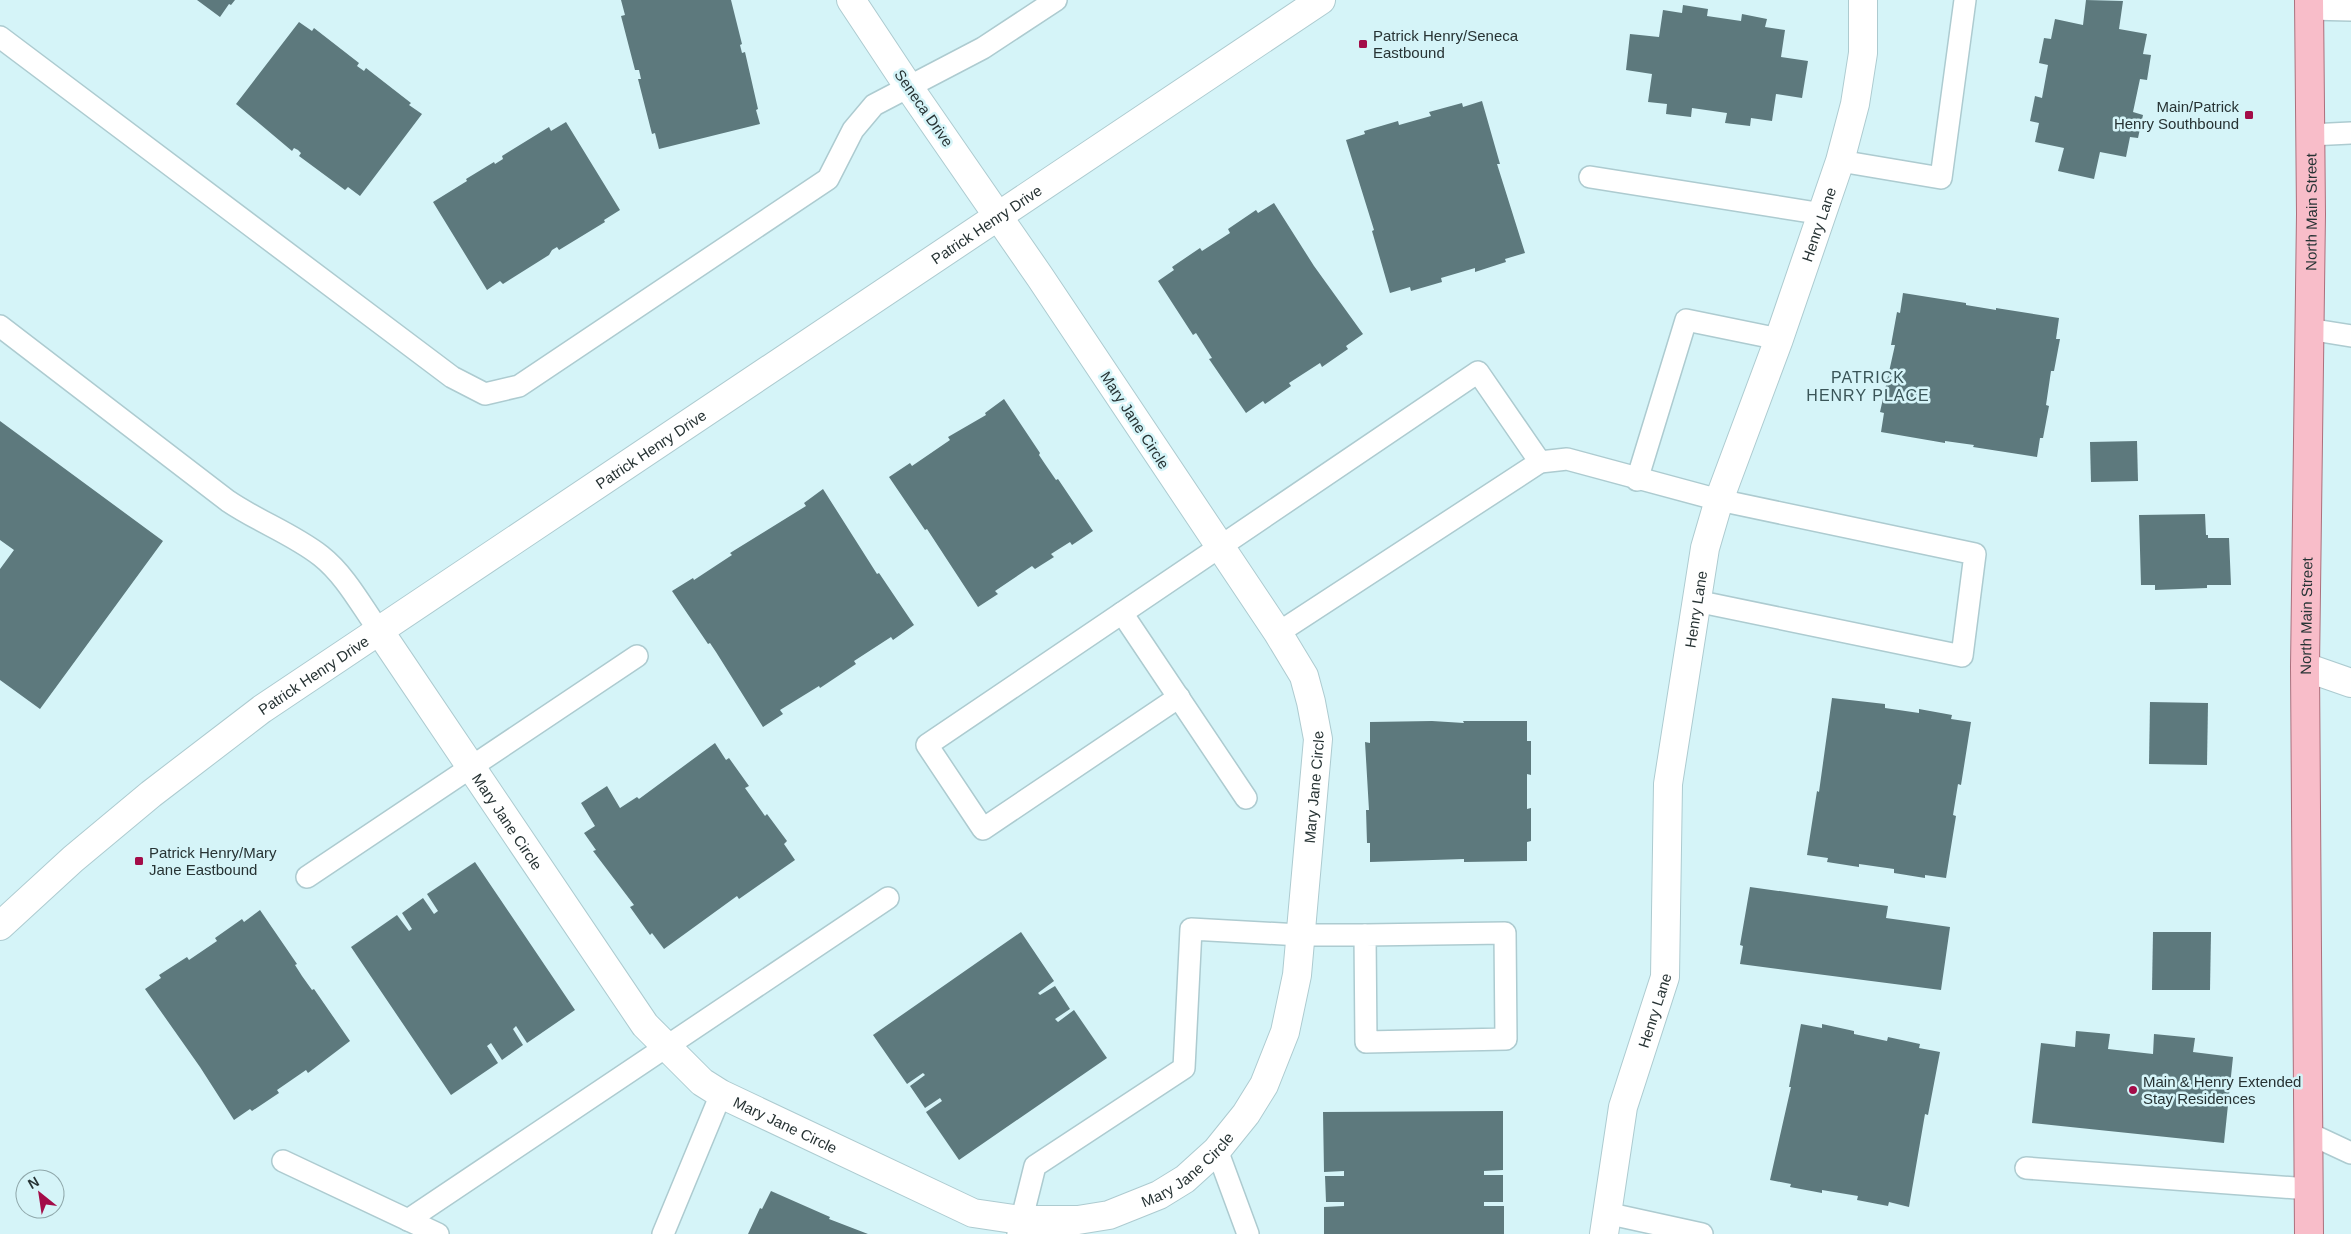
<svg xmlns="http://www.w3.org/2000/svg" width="2351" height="1234" font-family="Arial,sans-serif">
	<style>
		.building { fill: #5d797d }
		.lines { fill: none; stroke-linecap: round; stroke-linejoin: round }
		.lane-casing { stroke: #adcbd0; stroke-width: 24 }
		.street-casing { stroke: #adcbd0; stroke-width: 30 }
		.secondary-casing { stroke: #adcbd0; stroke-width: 30 }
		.primary-casing { stroke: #ac707d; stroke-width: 30 }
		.lane { stroke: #fff; stroke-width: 21 }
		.street { stroke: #fff; stroke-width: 28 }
		.secondary { stroke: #fff; stroke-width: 28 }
		.primary { stroke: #f8bdc9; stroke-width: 28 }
		.poi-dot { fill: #a30c48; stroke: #d5f4f8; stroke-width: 2 }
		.labels { text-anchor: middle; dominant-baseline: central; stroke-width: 5; stroke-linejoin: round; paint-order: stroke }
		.poi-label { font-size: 15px; fill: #273334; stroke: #d5f4f8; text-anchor: start }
		.street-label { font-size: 15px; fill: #273334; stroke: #d5f4f8 }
		.neighbourhood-label { font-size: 16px; letter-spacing: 1px; fill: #3a5558; stroke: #d5f4f8 }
	</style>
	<rect width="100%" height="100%" fill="#d5f4f8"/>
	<g class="building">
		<polygon points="197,0 235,0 231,5 229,4 220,17"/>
		<polygon points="621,0 731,0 742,44 740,45 742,53 745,52 758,109 756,110 760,124 659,149 655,133 652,134 638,79 641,79 639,70 635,70 621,16 625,15"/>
		<polygon points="2086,0 2123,1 2119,29 2147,34 2143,54 2151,55 2147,80 2140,79 2133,112 2143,115 2138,138 2130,137 2126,157 2100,152 2094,179 2058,171 2064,148 2035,142 2039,123 2030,121 2035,96 2042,98 2048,65 2039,63 2044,38 2051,39 2055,19 2083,25"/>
		<polygon points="1683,5 1708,9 1707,16 1741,21 1742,14 1767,19 1765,27 1785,30 1781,57 1808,61 1802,98 1776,94 1772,121 1751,118 1750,126 1725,123 1727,113 1692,108 1691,117 1666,114 1667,104 1648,102 1652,74 1626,70 1630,34 1659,37 1663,10 1682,13"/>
		<polygon points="299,22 312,31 314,28 359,63 357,66 364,71 366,68 411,103 409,105 422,114 360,196 348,187 345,190 299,156 301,153 298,150 294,148 292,151 236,104"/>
		<polygon points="1482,101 1500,164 1497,164 1525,253 1505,259 1506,262 1475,272 1475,268 1441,278 1442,282 1411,291 1410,287 1390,293 1372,231 1374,230 1346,140 1365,134 1364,131 1398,121 1399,125 1431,116 1429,112 1462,103 1463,107"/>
		<polygon points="566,122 620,210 604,220 605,222 559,250 557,247 552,250 549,255 503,284 500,281 487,290 433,202 467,181 466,179 494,162 495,164 503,159 502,156 549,127 551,131"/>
		<polygon points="1274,203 1314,266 1363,334 1346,346 1348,349 1322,367 1320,363 1289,383 1291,386 1265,404 1263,401 1246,413 1209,359 1212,358 1196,333 1193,335 1158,281 1174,270 1172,267 1200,248 1202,251 1230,233 1228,229 1256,210 1258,213"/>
		<polygon points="1903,293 1966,303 1966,305 1996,310 1996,308 2059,318 2056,339 2060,339 2054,371 2051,371 2046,405 2049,406 2043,438 2040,438 2037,457 1973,447 1974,445 1945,441 1945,443 1881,432 1884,413 1880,412 1895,345 1891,345 1897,312 1900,313"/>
		<polygon points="1004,399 1040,453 1039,455 1045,464 1056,480 1058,479 1093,531 1072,545 1070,542 1051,554 1054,557 1035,569 1032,566 995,591 998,594 978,607 927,529 925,530 889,477 910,463 912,466 950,440 948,437 986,415 985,413"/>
		<polygon points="0,421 163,541 40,709 0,680 0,569 14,550 0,540"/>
		<polygon points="2137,441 2138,481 2091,482 2090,442"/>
		<polygon points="823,489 877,574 879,573 914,625 893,640 891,637 854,661 856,664 820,688 819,686 780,710 783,714 763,727 716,652 710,643 708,644 672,591 693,578 694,580 732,555 730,553 806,506 804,503"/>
		<polygon points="2205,514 2206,535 2208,535 2208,538 2229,538 2231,585 2207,585 2207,588 2155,590 2155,585 2141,585 2139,515"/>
		<polygon points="1832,698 1885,704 1885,708 1919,713 1919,709 1952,715 1951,719 1971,722 1961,785 1958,784 1953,815 1956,816 1946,878 1925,875 1925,878 1894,873 1894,869 1859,864 1859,867 1827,862 1828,858 1807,855 1817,791 1819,792"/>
		<polygon points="2150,702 2208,703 2207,765 2149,764"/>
		<polygon points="1432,721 1464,723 1463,721 1527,721 1527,741 1531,741 1531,775 1527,774 1527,809 1531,808 1531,841 1527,842 1527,861 1464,862 1464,859 1370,862 1370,843 1367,843 1366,810 1369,810 1365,742 1370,743 1370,722"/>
		<polygon points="715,743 726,760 729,758 749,786 745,788 765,816 767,814 787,841 784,844 795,860 739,899 737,896 664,949 652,933 650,935 630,907 634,905 593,851 596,850 584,833 595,826 581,803 607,786 620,808 637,797 639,799"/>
		<polygon points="475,862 575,1010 527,1043 516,1026 513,1029 523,1045 502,1060 491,1043 487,1046 498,1063 451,1095 351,947 397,915 409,931 412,929 402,913 423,898 434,914 438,911 427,894"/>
		<polygon points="1750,887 1888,906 1886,918 1950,927 1941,990 1740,964 1743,946 1740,945"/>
		<polygon points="260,910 297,964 295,965 302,976 312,990 314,989 350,1041 308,1073 306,1070 277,1090 279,1093 252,1111 250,1109 234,1120 200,1067 145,989 161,978 159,975 187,957 189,960 217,941 215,938 242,919 244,922"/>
		<polygon points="1021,932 1054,981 1038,993 1040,995 1055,986 1070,1009 1055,1019 1058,1022 1074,1010 1107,1058 959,1160 926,1112 942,1101 940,1098 925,1108 910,1086 925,1075 923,1073 907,1084 873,1035"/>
		<polygon points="2153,932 2211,932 2210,990 2152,990"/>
		<polygon points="1801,1024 1822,1028 1822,1024 1854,1031 1854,1034 1887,1041 1888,1037 1920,1044 1919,1048 1940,1052 1928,1115 1925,1114 1909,1207 1889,1202 1888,1206 1857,1200 1858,1196 1822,1190 1822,1193 1790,1187 1791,1184 1770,1180 1791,1087 1789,1087"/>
		<polygon points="2076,1031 2110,1034 2108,1049 2153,1054 2154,1034 2195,1038 2193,1052 2233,1057 2224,1143 2032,1123 2041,1043 2075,1047"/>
		<polygon points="1503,1111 1503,1170 1484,1171 1484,1175 1503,1175 1503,1202 1484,1202 1484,1206 1504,1206 1504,1234 1324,1234 1324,1207 1344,1206 1344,1202 1326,1202 1325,1176 1344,1176 1344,1171 1324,1172 1323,1112"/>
		<polygon points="771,1191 830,1217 829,1219 868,1234 748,1234 760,1208 762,1209"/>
	</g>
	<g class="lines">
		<defs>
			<g id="lane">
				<polyline points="2309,9 2351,10"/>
				<polyline points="0,37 452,377 485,394 519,386 828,179 853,130 874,105 983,48 1056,0"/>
				<polyline points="2310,135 2351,133"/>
				<polyline points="1840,161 1941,178 1965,0"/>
				<polyline points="1590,177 1823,214"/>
				<path d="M 0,326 L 228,501 C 259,522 293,534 321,556 C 345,575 361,605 378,629"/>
				<polyline points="2308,329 2351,336"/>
				<polyline points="1637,480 1686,320 1779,339"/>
				<polyline points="1122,613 1246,798"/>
				<polyline points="1278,633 1540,462 1567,459 1719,500 1975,554 1962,656 1696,601"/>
				<polyline points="1179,697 983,829 927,745 1478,372 1540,462"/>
				<polyline points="307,877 637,656"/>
				<polygon points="1505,933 1506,1039 1366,1042 1365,935"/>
				<polyline points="2308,1133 2351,1153"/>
				<polyline points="1217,1150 1248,1234"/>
				<polyline points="283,1161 438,1234"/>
				<polyline points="2026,1168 2309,1189"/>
				<polyline points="1606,1213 1702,1234"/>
				<polyline points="408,1220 888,898"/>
				<polyline points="663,1234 721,1094"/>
				<polyline points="1018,1234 1035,1166 1184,1068 1191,929 1300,935 1365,935"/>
			</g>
			<g id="street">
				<path id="s1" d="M 378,629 L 645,1025 L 702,1082 L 721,1094 L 973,1213 L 1020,1220 L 1078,1220 L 1109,1215 L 1159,1195 L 1185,1179 L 1217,1150 L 1246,1114 L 1264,1085 L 1285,1032 L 1297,975 L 1318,739 L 1311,702 L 1304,676 L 1278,633 L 1040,277 L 908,86 L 851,0"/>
				<polyline points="2305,667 2351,683"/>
				<path id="s2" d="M 1604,1234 L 1623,1107 L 1665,977 L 1668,784 L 1705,548 L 1719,500 L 1779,339 L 1840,161 L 1855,104 L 1863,53 L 1863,0"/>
			</g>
			<g id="secondary">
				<path id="s3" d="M 0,926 L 73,859 L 151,794 L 262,709 L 1321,0"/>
			</g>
			<g id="primary">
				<path id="s4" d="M 2309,1234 L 2305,667 L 2311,214 L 2309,0"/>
			</g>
		</defs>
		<use href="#lane" class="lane-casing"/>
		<use href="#street" class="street-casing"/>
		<use href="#secondary" class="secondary-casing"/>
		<use href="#primary" class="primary-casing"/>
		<use href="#lane" class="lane"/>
		<use href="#street" class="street"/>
		<use href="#secondary" class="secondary"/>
		<use href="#primary" class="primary"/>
	</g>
	<g class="poi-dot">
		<rect x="1358" y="39" width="10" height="10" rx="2.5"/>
		<rect x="2244" y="110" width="10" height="10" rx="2.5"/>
		<rect x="134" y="856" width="10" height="10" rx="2.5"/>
		<circle cx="2133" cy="1090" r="5"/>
	</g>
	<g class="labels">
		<g class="poi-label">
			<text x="1373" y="35">Patrick Henry/Seneca<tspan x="1373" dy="17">Eastbound</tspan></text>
			<text x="2239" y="106" text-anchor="end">Main/Patrick<tspan x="2239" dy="17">Henry Southbound</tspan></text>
			<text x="149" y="852">Patrick Henry/Mary<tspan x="149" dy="17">Jane Eastbound</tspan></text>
			<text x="2143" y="1081">Main &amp; Henry Extended<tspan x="2143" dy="17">Stay Residences</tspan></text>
		</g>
		<g class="street-label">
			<text transform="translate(924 108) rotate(55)">Seneca Drive</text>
			<text stroke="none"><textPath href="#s4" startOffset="1022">North Main Street</textPath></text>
			<text stroke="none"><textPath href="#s3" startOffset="1212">Patrick Henry Drive</textPath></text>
			<text stroke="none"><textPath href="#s2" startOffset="1040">Henry Lane</textPath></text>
			<text transform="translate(1135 420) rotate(57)">Mary Jane Circle</text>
			<text stroke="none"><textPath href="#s3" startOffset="808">Patrick Henry Drive</textPath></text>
			<text stroke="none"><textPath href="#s2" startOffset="635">Henry Lane</textPath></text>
			<text stroke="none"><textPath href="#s4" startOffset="618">North Main Street</textPath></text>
			<text stroke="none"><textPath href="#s3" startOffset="402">Patrick Henry Drive</textPath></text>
			<text stroke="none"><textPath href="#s1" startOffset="1508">Mary Jane Circle</textPath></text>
			<text stroke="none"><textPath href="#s1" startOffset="232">Mary Jane Circle</textPath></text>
			<text stroke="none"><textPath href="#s2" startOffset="230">Henry Lane</textPath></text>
			<text stroke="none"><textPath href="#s1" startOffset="652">Mary Jane Circle</textPath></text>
			<text stroke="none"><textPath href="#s1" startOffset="1088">Mary Jane Circle</textPath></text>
		</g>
		<g class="neighbourhood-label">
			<text x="1868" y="377">PATRICK<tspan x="1868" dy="18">HENRY PLACE</tspan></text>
		</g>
	</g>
	<g transform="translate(40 1194) rotate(330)"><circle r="24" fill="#d5f4f8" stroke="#8fa7aa"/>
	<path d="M0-4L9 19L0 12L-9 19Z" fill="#a30c48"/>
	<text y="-8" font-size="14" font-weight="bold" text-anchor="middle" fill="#273334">N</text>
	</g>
</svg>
